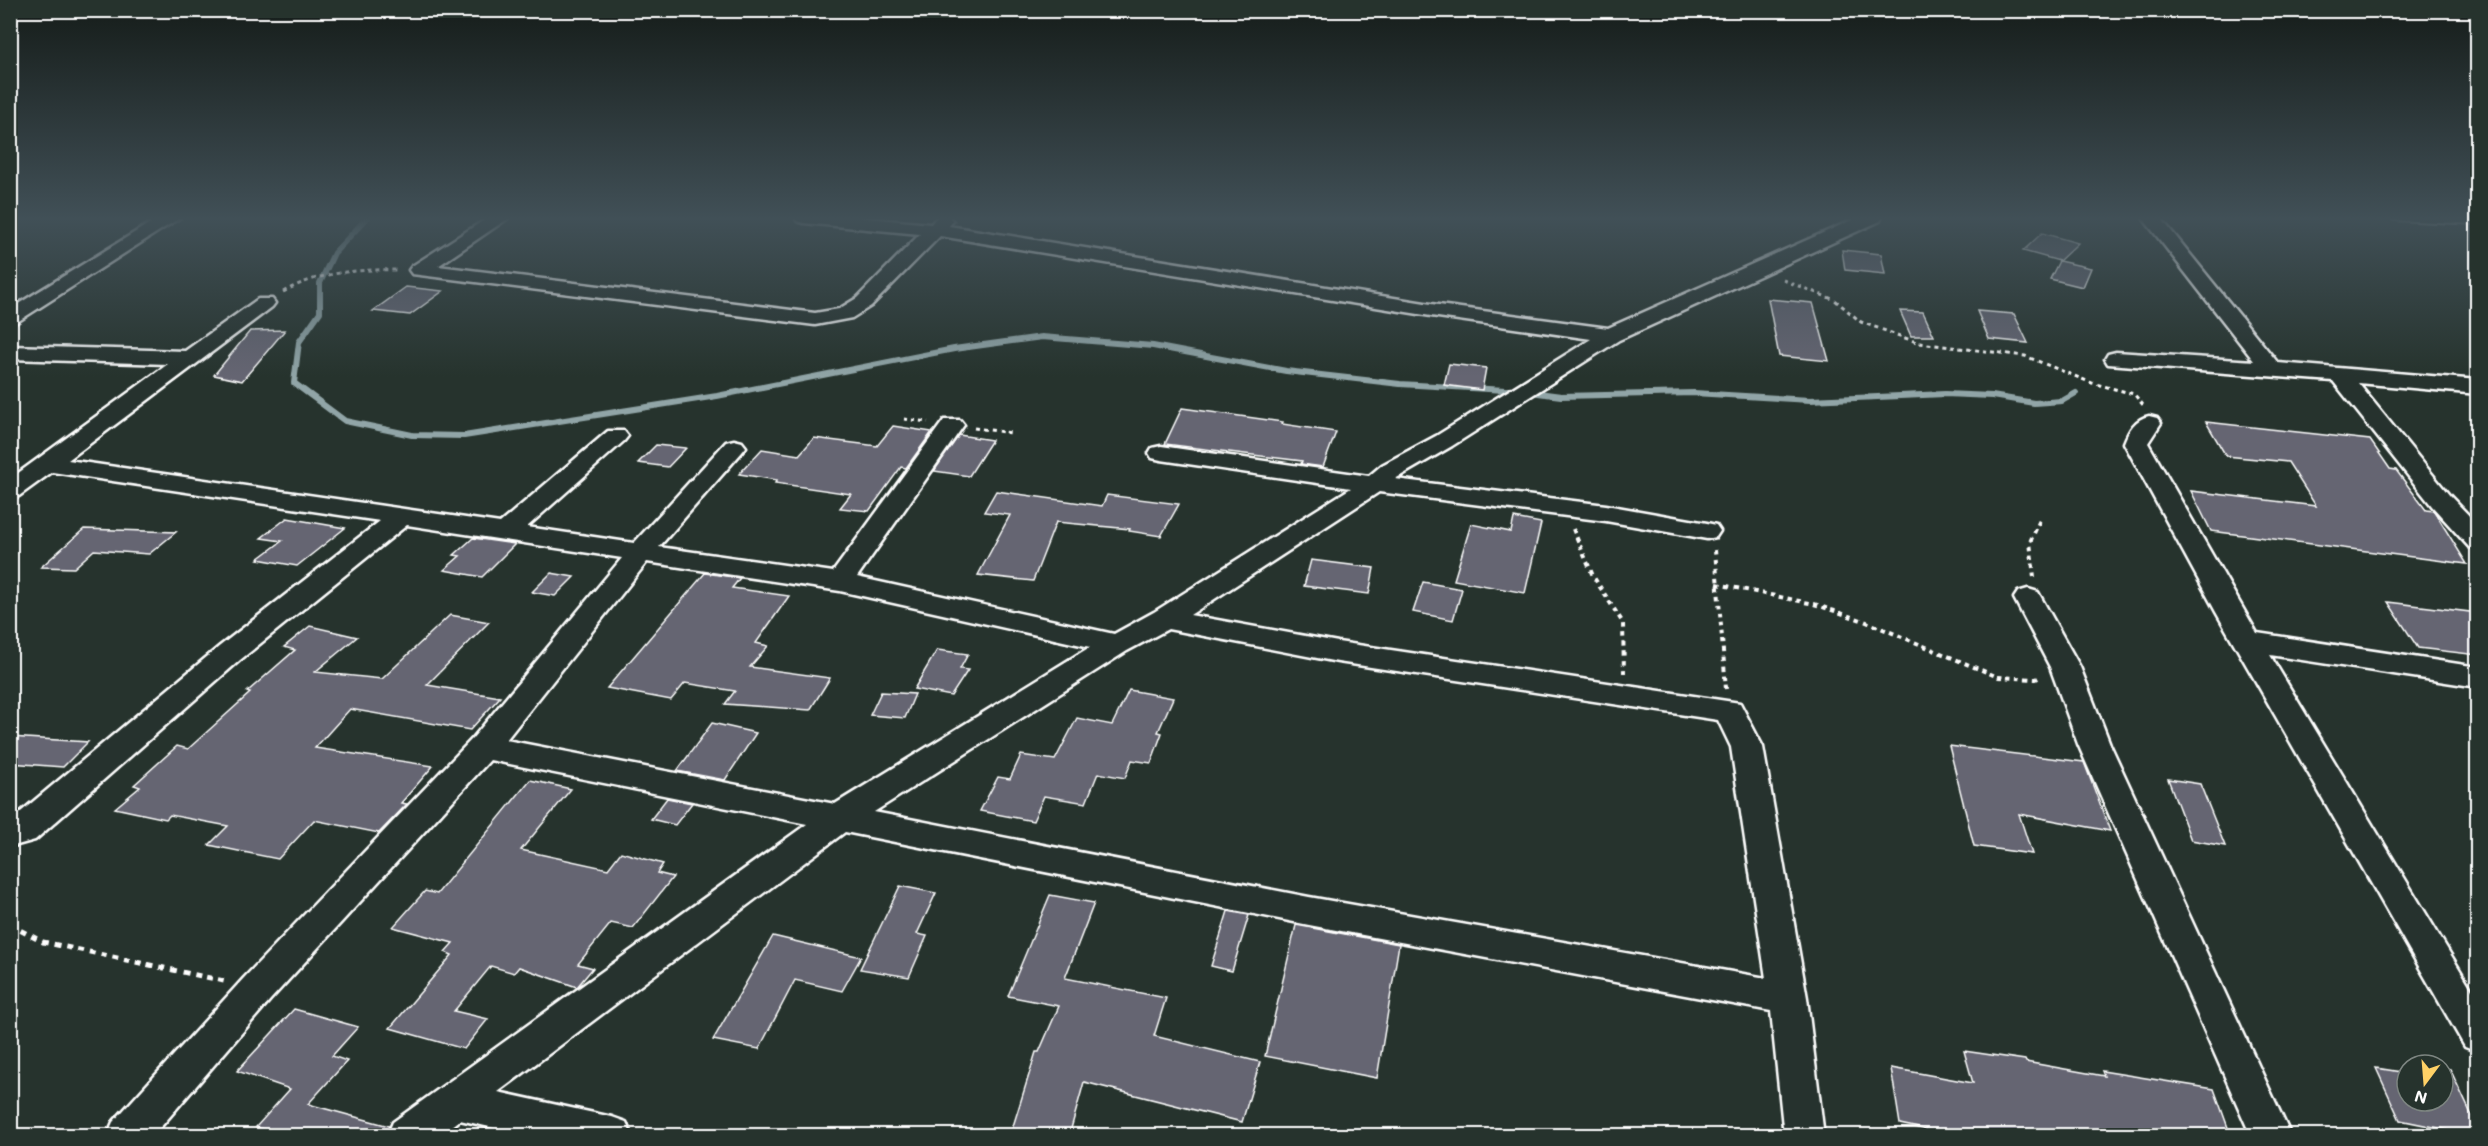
<svg xmlns="http://www.w3.org/2000/svg" width="2488" height="1146" font-family="Mali,sans-serif">
	<style>
		.lines { fill: none; stroke-linecap: round; stroke-linejoin: round }
		.stream { stroke: #91a5a7; stroke-width: 6 }
		.building { fill: #656572; stroke: #fff; stroke-width: 1.5 }
		.service-casing { stroke: #fff; stroke-width: 4 }
		.minor-casing { stroke: #fff; stroke-width: 5 }
		.path-far2 { stroke: #fff; stroke-width: 3; stroke-dasharray: 4 4; stroke-linecap: butt }
		.path-far1 { stroke: #fff; stroke-width: 4; stroke-dasharray: 4.5 4.5; stroke-linecap: butt }
		.path { stroke: #fff; stroke-width: 5; stroke-dasharray: 6 6; stroke-linecap: butt }
		.service { fill: #26332d; fill-rule: evenodd }
		.minor { fill: #26332d; fill-rule: evenodd }
	</style>
	<rect width="100%" height="100%" fill="#26332d"/>
	<filter id="ink" filterUnits="userSpaceOnUse"><feTurbulence type="fractalNoise" baseFrequency=".0167" numOctaves="2"/><feDisplacementMap in="SourceGraphic" scale="12" xChannelSelector="R" yChannelSelector="G"/><feConvolveMatrix kernelMatrix="1 2 1 2 8 2 1 2 1" color-interpolation-filters="sRGB"/></filter>
	<g filter="url(#ink)">
		<g class="lines">
			<polyline class="stream" points="368,217 334,253 320,283 320,312 299,342 294,383 345,421 412,435 464,436 717,396 954,349 1042,337 1153,346 1286,371 1400,384 1523,391 1561,396 1694,393 1810,400 1945,394 1992,396 2034,403 2062,401 2076,393"/>
		</g>
		<g class="building">
			<polygon points="2042,233 2078,243 2059,261 2023,251"/>
			<polygon points="1842,250 1881,254 1885,274 1845,270"/>
			<polygon points="2059,261 2091,268 2083,287 2050,279"/>
			<polygon points="406,287 443,291 410,315 373,311"/>
			<polygon points="1768,299 1813,303 1829,361 1779,356"/>
			<polygon points="1900,311 1923,312 1934,336 1911,336"/>
			<polygon points="1977,311 2014,314 2028,343 1989,339"/>
			<polygon points="285,330 242,381 214,375 250,331"/>
			<polygon points="1449,364 1486,368 1482,390 1444,385"/>
			<polygon points="1182,408 1283,422 1282,424 1336,432 1323,467 1301,464 1302,461 1165,444"/>
			<polygon points="2206,422 2370,440 2390,469 2396,470 2426,510 2434,511 2467,564 2211,531 2191,491 2316,506 2288,462 2226,456"/>
			<polygon points="893,426 932,432 906,468 901,467 869,511 840,508 851,494 775,483 777,480 739,474 762,449 799,455 814,438 877,446"/>
			<polygon points="959,435 992,440 969,476 934,471"/>
			<polygon points="656,445 686,448 668,467 638,463"/>
			<polygon points="996,491 1102,506 1107,495 1179,504 1161,536 1129,531 1130,529 1056,522 1033,581 978,575 1010,515 984,512"/>
			<polygon points="287,518 345,528 297,566 258,559 282,541 261,538"/>
			<polygon points="1514,518 1541,523 1525,593 1454,580 1471,524 1511,532"/>
			<polygon points="84,529 176,532 149,554 94,550 74,568 41,567"/>
			<polygon points="473,538 515,544 482,577 444,570 460,556 454,555"/>
			<polygon points="1311,560 1374,568 1369,594 1304,586"/>
			<polygon points="551,573 574,577 555,596 532,592"/>
			<polygon points="705,573 740,578 732,588 789,596 756,643 768,646 750,667 830,678 810,710 725,704 735,691 685,683 671,700 607,688"/>
			<polygon points="1423,582 1462,589 1453,620 1413,612"/>
			<polygon points="2388,602 2478,613 2478,655 2418,648"/>
			<polygon points="450,615 489,622 427,685 500,697 470,730 350,709 315,748 433,766 401,803 407,804 379,833 314,820 278,859 209,845 228,826 170,815 166,819 115,808 140,787 134,785 177,746 188,749 250,693 247,692 295,650 284,647 310,626 357,637 315,672 382,679"/>
			<polygon points="937,650 968,654 960,669 968,670 951,696 914,689"/>
			<polygon points="1129,690 1173,698 1158,732 1162,733 1151,763 1132,760 1125,778 1098,773 1086,803 1044,796 1033,821 980,811 998,777 1010,779 1021,755 1055,760 1077,718 1112,725"/>
			<polygon points="881,692 915,694 905,718 870,715"/>
			<polygon points="712,723 756,733 725,780 677,771"/>
			<polygon points="10,737 88,742 63,767 10,763"/>
			<polygon points="1949,746 2084,762 2110,831 2019,814 2032,854 1974,846"/>
			<polygon points="2168,779 2200,784 2225,846 2191,840"/>
			<polygon points="530,780 571,789 521,850 608,869 621,852 663,864 657,873 673,877 633,928 611,923 578,964 593,968 577,987 519,967 514,973 491,966 454,1011 488,1019 464,1049 390,1028 452,955 445,952 453,943 393,927 425,891 437,894"/>
			<polygon points="667,798 692,803 675,825 651,819"/>
			<polygon points="900,886 936,893 917,934 927,936 909,977 860,969"/>
			<polygon points="1050,895 1094,903 1065,978 1166,998 1154,1036 1260,1062 1242,1122 1084,1082 1069,1136 1010,1136 1036,1052 1039,1052 1059,1006 1008,996"/>
			<polygon points="1228,911 1249,915 1232,971 1211,966"/>
			<polygon points="1296,925 1399,944 1377,1078 1265,1056"/>
			<polygon points="773,936 861,957 842,991 795,980 759,1049 713,1040"/>
			<polygon points="294,1009 358,1027 332,1056 347,1061 308,1104 389,1126 385,1136 286,1136 256,1127 290,1089 237,1071"/>
			<polygon points="1964,1051 2025,1060 2026,1062 2104,1076 2102,1071 2214,1089 2231,1136 1956,1136 1900,1124 1891,1068 1973,1083"/>
			<polygon points="2376,1068 2407,1073 2407,1101 2443,1101 2443,1068 2450,1069 2478,1129 2478,1136 2400,1120"/>
		</g>
		<g class="lines">
			<defs>
				<polygon id="service" points="2389,217 2478,218 2478,224 2394,220"/>
				<g id="minor">
					<polygon points="160,217 181,217 17,322 10,324 10,309"/>
					<path d="M 489,217 L 510,217 L 438,266 L 815,313 L 839,309 L 857,298 L 920,234 L 804,223 L 797,221 L 795,217 L 857,217 L 931,224 L 937,217 L 949,217 L 953,221 L 949,226 L 1431,304 L 1608,328 L 1859,217 L 1882,217 L 1880,221 L 1619,340 L 1452,446 L 1395,479 L 1606,505 L 1707,523 L 1716,525 L 1720,531 L 1716,537 L 1707,539 L 1606,521 L 1379,492 L 1190,615 L 1338,642 L 1740,703 L 1763,747 L 1807,998 L 1824,1136 L 1784,1136 L 1771,1011 L 1309,925 L 845,832 L 498,1092 L 612,1117 L 626,1122 L 632,1136 L 527,1136 L 460,1120 L 440,1136 L 387,1136 L 393,1122 L 807,824 L 490,760 L 270,1000 L 153,1136 L 107,1136 L 113,1122 L 244,978 L 472,739 L 622,558 L 407,525 L 240,660 L 35,840 L 10,847 L 10,821 L 220,646 L 380,521 L 52,472 L 19,496 L 10,498 L 10,479 L 168,364 L 10,359 L 10,346 L 185,351 L 258,299 L 272,299 L 275,303 L 272,307 L 68,460 L 500,523 L 608,431 L 624,431 L 628,436 L 624,441 L 527,527 L 634,543 L 726,442 L 734,440 L 742,442 L 746,447 L 742,452 L 659,547 L 833,572 L 944,420 L 960,420 L 964,425 L 857,577 L 1114,634 L 1154,612 L 1351,488 L 1161,460 L 1152,458 L 1149,453 L 1152,448 L 1161,446 L 1369,476 L 1382,465 L 1436,436 L 1591,339 L 1431,316 L 940,236 L 871,306 L 852,318 L 815,325 L 412,274 L 409,270 L 412,266 ZM 647,562 L 840,591 L 1090,647 L 835,804 L 506,740 ZM 1168,629 L 1338,662 L 1718,720 L 1731,747 L 1766,978 L 1309,897 L 874,812 L 1127,651 Z"/>
					<polygon points="2142,217 2160,217 2278,363 2478,380 2478,394 2358,383 2450,496 2478,525 2478,549 2469,547 2432,506 2333,381 2108,364 2105,359 2108,354 2116,352 2254,361"/>
					<path d="M 2149,416 L 2157,418 L 2161,423 L 2148,443 L 2257,633 L 2478,667 L 2478,687 L 2270,655 L 2478,1000 L 2478,1052 L 2465,1047 L 2216,612 L 2124,443 C 2129,430 2135,419 2149,416 Z"/>
					<polygon points="2028,589 2038,592 2080,667 2110,744 2291,1136 2251,1136 2078,744 2050,667 2014,598 2018,592"/>
				</g>
			</defs>
			<use href="#service" class="service-casing"/>
			<use href="#minor" class="minor-casing"/>
			<g class="path-far2">
				<polyline points="1783,280 1835,300 1861,322 1919,343 2025,356 2092,383 2134,394 2143,405"/>
				<path d="M 283,292 C 319,272 357,269 397,270"/>
				<polyline points="904,419 928,422"/>
				<polyline points="974,428 1012,433"/>
			</g>
			<g class="path-far1">
				<polyline points="1573,529 1593,576 1623,623 1624,673"/>
				<polyline points="1715,550 1726,689"/>
				<polyline points="2034,577 2030,542 2040,520"/>
				<polyline points="1717,584 1814,604 1864,621 1998,677 2036,679 2042,676"/>
			</g>
			<polyline class="path" points="10,925 43,942 224,981"/>
			<use href="#service" class="service"/>
			<use href="#minor" class="minor"/>
		</g>
	</g>
	<linearGradient id="sky" x2="0" y2="1"><stop stop-color="#151c19"/><stop offset="0.58" stop-color="#415057"/><stop offset="1" stop-color="#415057" stop-opacity="0"/></linearGradient>
	<rect width="2488" height="377" fill="url(#sky)"/>
	<rect width="2488" height="1146" fill="none" stroke="#26332d" stroke-width="36"/>
	<rect x="18" y="18" width="2452" height="1110" fill="none" stroke="#fff" stroke-width="2" filter="url(#ink)"/>
	<g transform="translate(2425 1083) rotate(196)"><circle r="28" fill="#26332d" stroke="#7d8581" stroke-width="1.5"/>
	<path d="M0-4.5L10 22L0 15L-10 22Z" fill="#ffd166"/>
	<text y="-9" font-size="16" font-weight="bold" text-anchor="middle" fill="#ffffff">N</text>
	</g>
</svg>
